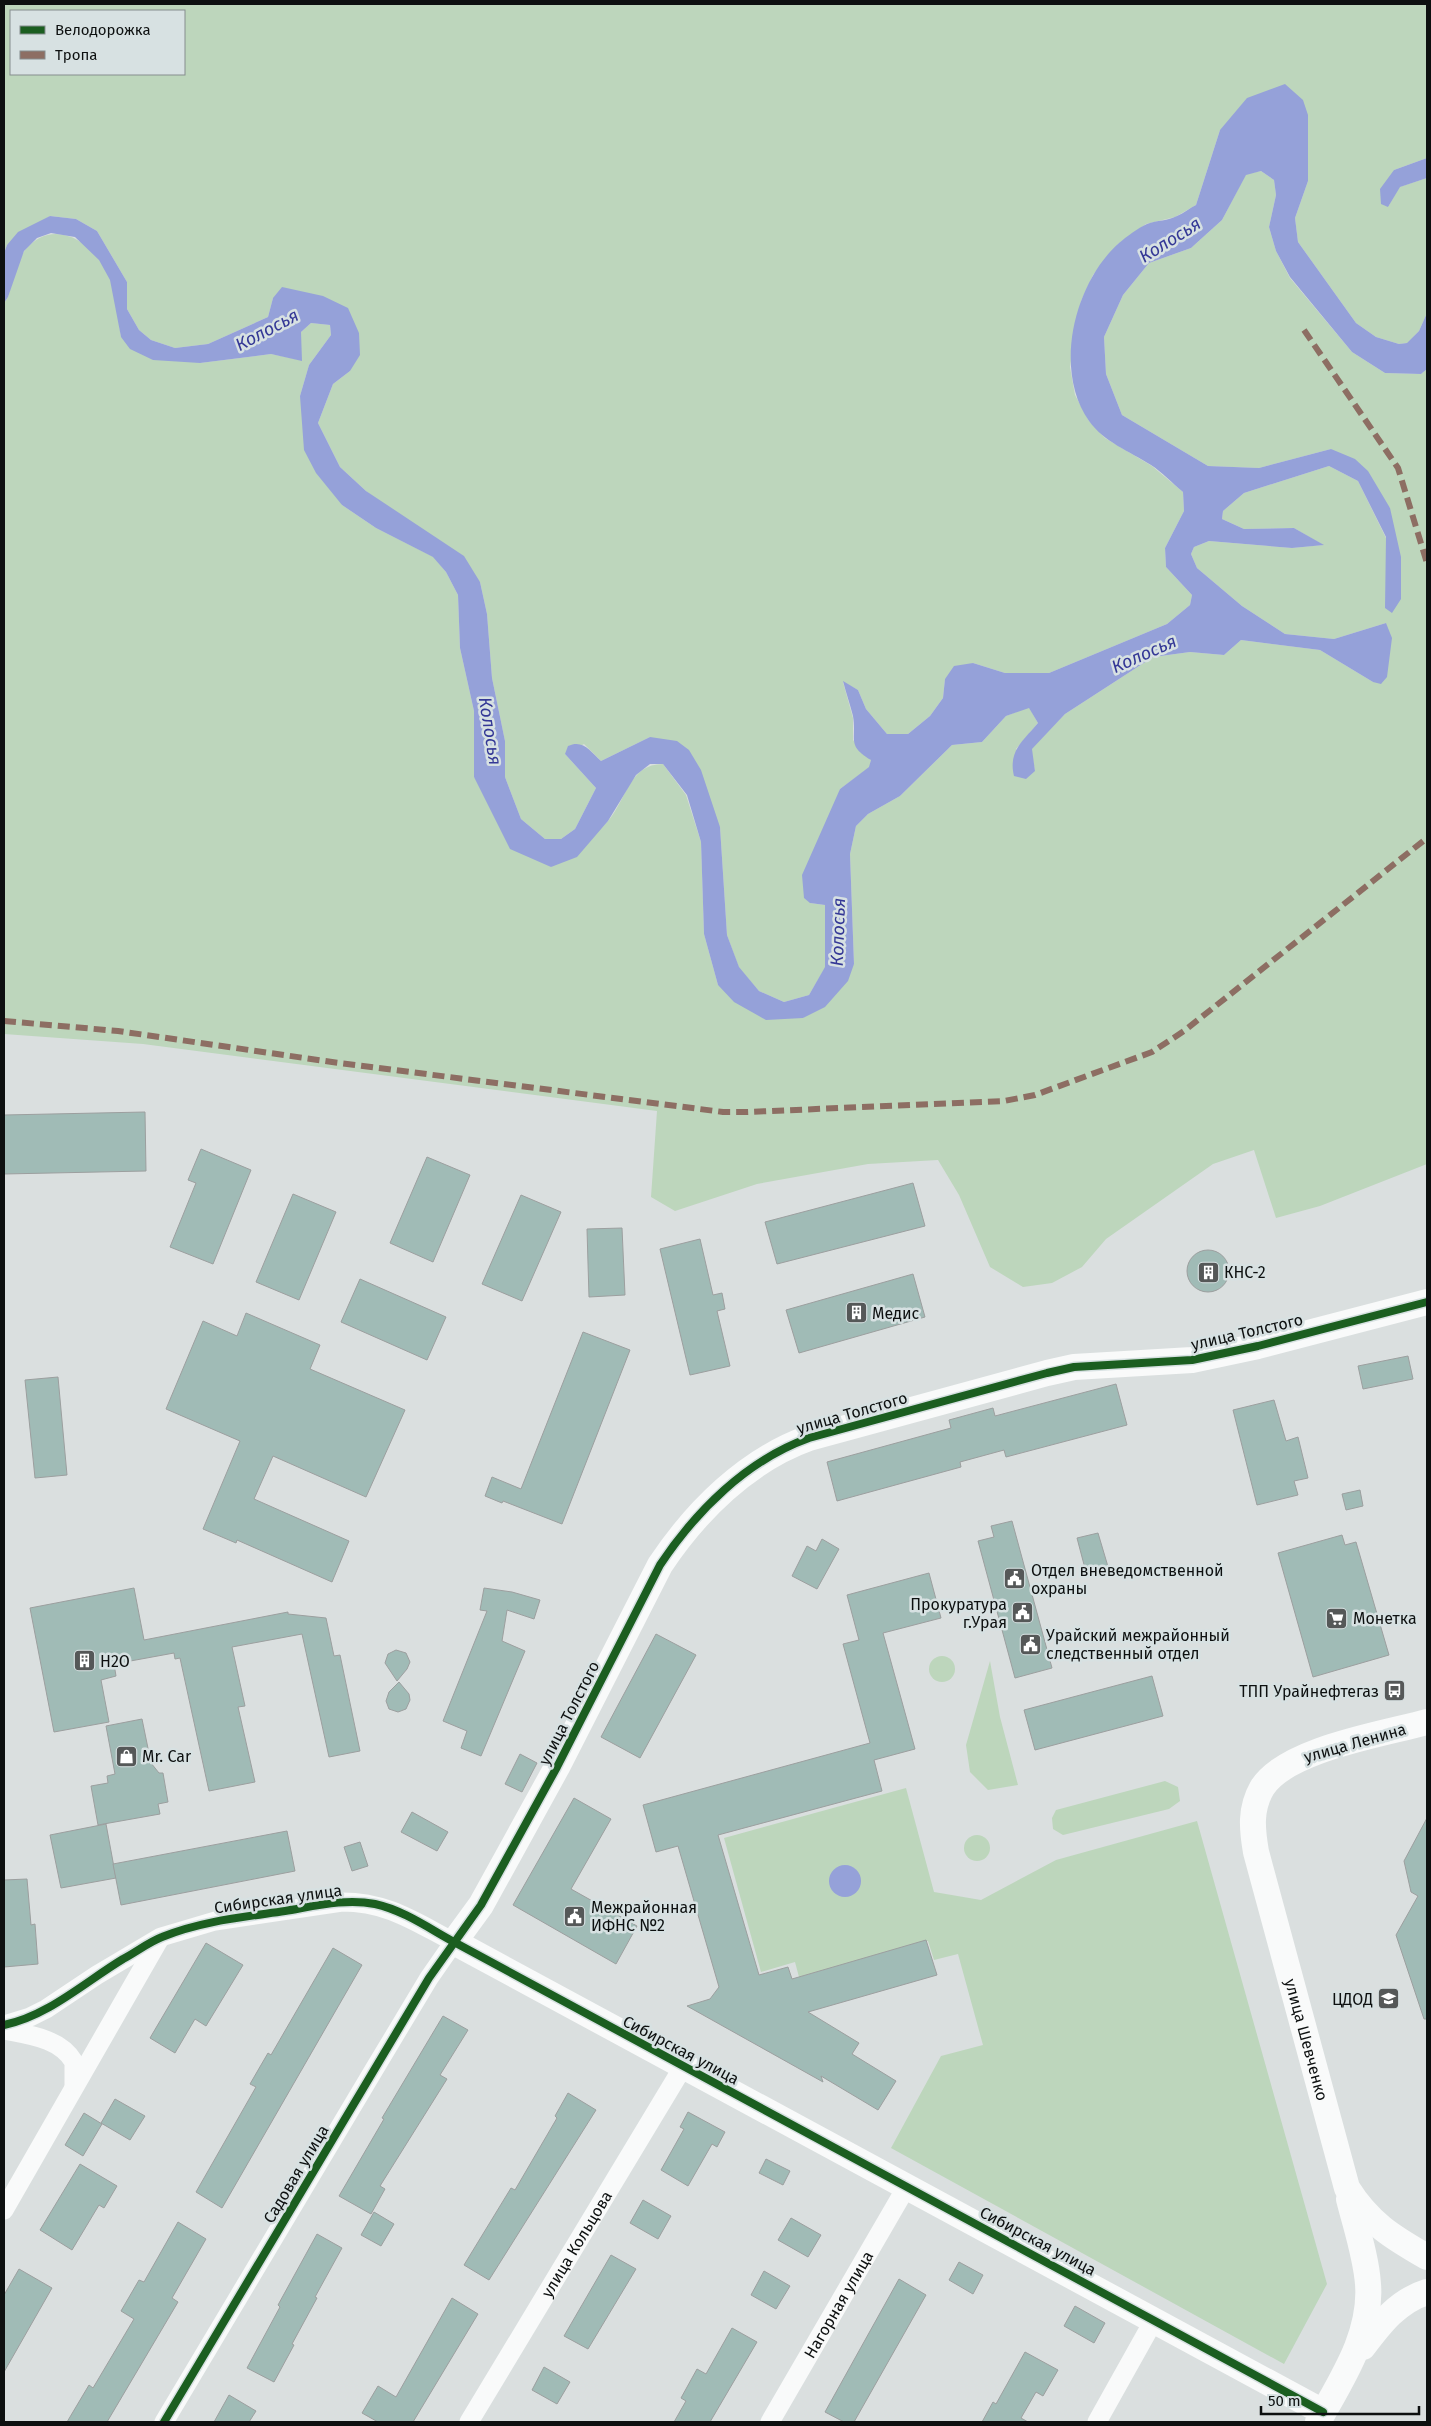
<svg xmlns="http://www.w3.org/2000/svg" width="1431" height="2426" font-family="'Fira Sans',sans-serif">
	<style>
		.green { fill: #bdd6bc; fill-rule: evenodd }
		.water { fill: #95a1d9 }
		.building { fill: #a0bbb6; stroke: #9c9f9f }
		.lines { fill: none; stroke-linecap: round; stroke-linejoin: round }
		.street { stroke: #f9fafa; stroke-width: 19 }
		.secondary { stroke: #f9fafa; stroke-width: 26 }
		.quiet { stroke: #8d6e63; stroke-width: 6; stroke-dasharray: 12 6; stroke-linecap: butt }
		.cycleway-casing { stroke: #d7e1e2; stroke-width: 11 }
		.cycleway { stroke: #1b5e20; stroke-width: 8 }
		.labels { text-anchor: middle; dominant-baseline: central; stroke-width: 5; stroke-linejoin: round; paint-order: stroke }
		.poi-label { font-size: 16px; fill: #0d1010; stroke: #d7e1e2; text-anchor: start }
		.street-label { font-size: 16px; fill: #0d1010; stroke: #d7e1e2 }
		.water-label { font-size: 18px; font-style: italic; fill: #343896; stroke: #d7e1e2 }
	</style>
	<rect width="100%" height="100%" fill="#dadfdf"/>
	<g class="green">
		<path d="M 4,4 L 1427,4 L 1427,158 L 1394,170 L 1388,207 L 1399,187 L 1427,178 L 1427,313 L 1419,331 L 1408,343 L 1399,344 L 1376,337 L 1356,323 L 1298,242 L 1295,218 L 1308,181 L 1308,115 L 1220,130 L 1196,205 L 1175,217 L 1146,224 L 1118,244 L 1093,275 L 1081,301 L 1070,367 L 1075,395 L 1089,421 L 1105,438 L 1152,466 L 1183,492 L 1184,511 L 1165,548 L 1166,567 L 1192,595 L 1190,605 L 1167,624 L 1049,673 L 1005,673 L 973,663 L 945,679 L 943,698 L 930,716 L 908,734 L 887,734 L 866,709 L 858,690 L 843,682 L 853,718 L 853,740 L 871,760 L 870,767 L 840,789 L 810,903 L 825,905 L 825,968 L 809,995 L 784,1002 L 759,991 L 739,968 L 727,935 L 720,827 L 650,737 L 601,761 L 584,744 L 565,754 L 596,788 L 575,829 L 561,839 L 545,839 L 521,819 L 505,777 L 505,741 L 492,678 L 487,614 L 480,582 L 366,491 L 340,467 L 318,423 L 333,384 L 350,371 L 359,333 L 273,298 L 268,317 L 208,344 L 175,348 L 151,340 L 139,330 L 127,309 L 127,282 L 97,231 L 76,219 L 50,216 L 7,245 L 4,253 ZM 11,11 L 184,11 L 184,74 L 11,74 Z"/>
		<path d="M 1261,171 L 1274,180 L 1276,195 L 1269,227 L 1276,251 L 1290,278 L 1352,352 L 1385,373 L 1421,374 L 1427,369 L 1427,1164 L 1320,1206 L 1276,1218 L 1254,1150 L 1213,1164 L 1106,1239 L 1082,1267 L 1052,1283 L 1023,1287 L 990,1267 L 959,1195 L 938,1160 L 868,1164 L 757,1184 L 675,1211 L 651,1197 L 657,1111 L 143,1044 L 4,1034 L 4,303 L 8,297 C 12,284 18,259 25,250 C 55,214 98,245 111,280 C 117,297 118,319 121,337 L 200,363 L 271,354 L 301,360 L 301,332 L 311,323 L 330,325 L 331,335 L 309,365 L 300,396 L 342,505 L 376,528 L 434,557 L 446,572 L 458,595 L 460,648 L 474,711 L 474,777 L 551,867 C 567,854 596,836 608,821 C 627,799 629,764 663,764 L 686,795 L 701,842 L 704,934 L 718,985 L 803,1018 L 854,964 L 850,854 L 856,826 L 868,814 L 900,796 L 952,745 L 982,742 L 1006,716 L 1029,707 L 1038,723 L 1016,749 L 1035,771 L 1031,749 L 1065,714 L 1153,657 L 1190,652 L 1224,655 L 1241,640 L 1320,650 L 1373,682 L 1386,623 L 1334,639 L 1285,634 L 1242,606 L 1197,568 L 1191,554 L 1194,547 L 1209,541 L 1292,548 L 1323,545 L 1294,528 L 1244,529 L 1222,519 L 1223,511 L 1244,493 L 1329,466 L 1358,481 L 1386,538 L 1386,608 L 1390,508 L 1331,449 L 1259,468 L 1208,466 L 1122,415 L 1106,374 L 1104,337 L 1123,295 L 1149,263 L 1191,248 L 1222,220 L 1246,174 Z"/>
		<circle cx="942" cy="1669" r="13"/>
		<polygon points="990,1661 1000,1717 1018,1785 988,1790 970,1772 966,1745"/>
		<polygon points="1165,1781 1178,1787 1180,1801 1169,1809 1063,1835 1053,1829 1052,1818 1056,1810"/>
		<polygon points="906,1788 934,1892 981,1900 1056,1860 1197,1821 1327,2284 1284,2364 891,2148 941,2056 983,2045 958,1954 934,1960 928,1941 799,1977 795,1962 761,1972 724,1838"/>
		<circle cx="977" cy="1848" r="13"/>
	</g>
	<g class="water">
		<path d="M 1285,84 L 1303,100 L 1308,115 L 1308,181 L 1295,218 L 1298,242 L 1356,323 L 1376,337 L 1399,344 L 1407,343 L 1419,331 L 1427,313 L 1427,369 L 1421,374 L 1385,373 L 1352,352 L 1290,277 L 1276,251 L 1269,227 L 1276,195 L 1274,180 L 1261,171 L 1246,175 L 1222,220 L 1191,248 L 1149,263 L 1123,295 L 1104,337 L 1106,374 L 1122,415 L 1208,466 L 1259,468 L 1331,449 L 1355,459 L 1368,471 L 1390,508 L 1401,557 L 1401,599 L 1392,613 L 1385,608 L 1386,537 L 1358,481 L 1329,466 L 1244,493 L 1223,511 L 1222,519 L 1244,529 L 1294,528 L 1324,545 L 1292,548 L 1209,541 L 1194,547 L 1191,554 L 1197,568 L 1242,606 L 1285,634 L 1334,639 L 1386,623 L 1392,638 L 1387,677 L 1381,684 L 1373,682 L 1320,650 L 1241,640 L 1224,655 L 1190,652 L 1153,657 L 1065,714 L 1032,749 L 1035,771 L 1026,779 L 1014,776 C 1008,751 1023,741 1038,723 L 1029,708 L 1006,716 L 982,742 L 952,745 L 900,796 L 868,814 L 856,826 L 850,854 L 854,964 L 848,981 L 825,1007 L 803,1018 L 766,1020 L 734,1002 L 718,985 L 704,934 L 701,842 L 687,795 L 663,764 L 650,764 L 636,775 L 608,821 L 577,857 L 551,867 L 510,849 L 474,777 L 474,711 L 460,648 L 458,595 L 446,572 L 433,557 L 376,528 L 342,505 L 316,473 L 304,450 L 300,396 L 309,365 L 331,335 L 330,325 L 311,323 L 301,332 L 302,361 L 271,354 L 200,363 L 153,360 L 130,349 L 121,337 L 110,280 L 99,260 L 75,237 L 51,233 L 37,238 L 24,251 L 8,297 L 4,303 L 4,253 L 7,245 L 18,232 L 50,216 L 76,219 L 97,231 L 127,282 L 127,309 L 139,330 L 151,340 L 175,348 L 208,344 L 268,317 L 273,298 L 282,287 L 323,296 L 348,308 L 359,333 L 360,355 L 350,371 L 333,384 L 318,423 L 340,467 L 366,491 L 464,556 L 480,582 L 487,614 L 492,678 L 505,741 L 505,777 L 521,819 L 545,839 L 561,839 L 575,829 L 596,788 L 565,754 L 568,746 C 583,739 590,751 601,761 L 650,737 L 677,741 L 689,750 L 701,770 L 720,827 L 727,935 L 739,967 L 759,991 L 784,1002 L 809,995 L 825,967 L 825,905 L 810,903 L 804,898 L 802,875 L 840,789 L 869,767 L 871,760 C 846,745 857,740 853,716 C 850,704 846,693 843,681 L 858,690 L 866,709 L 887,734 L 908,734 L 930,716 L 943,698 L 945,679 L 954,666 L 973,663 L 1005,673 L 1049,673 L 1167,624 L 1190,605 L 1192,595 L 1166,567 L 1165,548 L 1184,511 L 1183,492 C 1172,483 1162,472 1151,465 C 1129,451 1104,442 1089,421 C 1053,370 1074,283 1119,243 C 1126,237 1138,228 1147,224 C 1157,220 1168,221 1177,216 C 1184,213 1190,208 1196,205 L 1220,130 L 1247,98 Z"/>
		<polygon points="1427,158 1427,178 1400,187 1388,207 1381,204 1380,189 1394,170"/>
		<circle cx="845" cy="1881" r="16"/>
	</g>
	<g class="building">
		<polygon points="145,1112 146,1171 4,1174 4,1115"/>
		<polygon points="201,1149 251,1170 213,1264 170,1247 196,1183 188,1180"/>
		<polygon points="427,1157 470,1175 433,1262 390,1243"/>
		<polygon points="913,1183 925,1226 777,1264 765,1222"/>
		<polygon points="293,1194 336,1212 299,1300 256,1282"/>
		<polygon points="521,1195 561,1212 522,1301 482,1284"/>
		<polygon points="622,1228 625,1295 589,1297 587,1229"/>
		<polygon points="700,1239 713,1295 722,1293 725,1309 717,1311 730,1366 690,1375 660,1249"/>
		<circle cx="1208" cy="1271" r="21"/>
		<polygon points="913,1274 925,1317 799,1353 786,1310"/>
		<polygon points="360,1279 446,1317 427,1360 341,1322"/>
		<polygon points="246,1313 320,1345 310,1369 405,1410 366,1497 273,1456 254,1499 349,1541 332,1582 237,1540 236,1543 203,1529 240,1441 166,1409 203,1321 237,1336"/>
		<polygon points="583,1332 630,1350 562,1524 503,1501 502,1503 485,1496 492,1477 521,1489"/>
		<polygon points="1408,1356 1413,1379 1363,1389 1358,1366"/>
		<polygon points="58,1377 67,1475 35,1478 25,1380"/>
		<polygon points="1116,1384 1127,1425 1006,1457 1004,1450 960,1462 961,1467 837,1501 827,1462 951,1428 949,1420 993,1408 995,1416"/>
		<polygon points="1274,1400 1286,1441 1298,1437 1308,1478 1294,1481 1298,1495 1257,1505 1233,1410"/>
		<polygon points="1360,1490 1363,1506 1346,1510 1342,1494"/>
		<polygon points="1012,1521 1052,1668 1015,1678 978,1541 994,1537 991,1526"/>
		<polygon points="1098,1533 1109,1570 1087,1576 1077,1538"/>
		<polygon points="1342,1535 1345,1545 1356,1542 1389,1655 1313,1677 1278,1553"/>
		<polygon points="822,1539 839,1549 817,1589 792,1576 807,1546 816,1551"/>
		<polygon points="929,1573 941,1618 883,1633 915,1749 874,1760 882,1791 718,1835 759,1975 788,1967 792,1979 926,1940 937,1975 808,2012 859,2043 852,2054 896,2081 878,2110 821,2076 823,2082 687,2006 710,1999 719,1987 678,1846 656,1852 643,1805 870,1743 843,1644 859,1640 847,1595"/>
		<polygon points="134,1588 144,1640 288,1612 288,1614 326,1618 334,1656 340,1655 360,1751 329,1757 302,1634 232,1647 245,1706 238,1707 255,1782 209,1791 180,1658 175,1659 174,1653 114,1664 116,1676 101,1680 109,1722 54,1732 30,1608"/>
		<polygon points="484,1588 512,1592 540,1600 534,1619 507,1610 502,1641 525,1651 481,1756 461,1748 467,1731 443,1721 487,1611 480,1610"/>
		<polygon points="656,1634 696,1655 640,1758 601,1737"/>
		<polygon points="396,1650 406,1653 410,1662 407,1669 397,1681 385,1663 388,1654"/>
		<polygon points="1152,1676 1163,1716 1035,1750 1024,1710"/>
		<polygon points="399,1682 409,1694 410,1700 406,1709 398,1712 389,1709 386,1701 389,1692"/>
		<polygon points="142,1719 151,1763 159,1773 163,1773 168,1802 158,1804 160,1814 98,1825 91,1786 108,1783 107,1776 115,1774 106,1726"/>
		<polygon points="520,1754 537,1763 522,1792 505,1784"/>
		<polygon points="574,1798 611,1819 571,1889 637,1926 616,1964 513,1905"/>
		<polygon points="412,1812 448,1832 437,1851 401,1832"/>
		<polygon points="1427,1818 1427,2019 1424,2019 1396,1935 1418,1896 1411,1892 1404,1861"/>
		<polygon points="106,1824 116,1878 61,1888 50,1835"/>
		<polygon points="287,1831 295,1871 121,1905 113,1864"/>
		<polygon points="360,1842 368,1866 352,1871 344,1847"/>
		<polygon points="27,1879 31,1925 35,1924 38,1964 4,1967 4,1880"/>
		<polygon points="206,1943 243,1965 206,2026 195,2019 175,2053 150,2038"/>
		<polygon points="333,1948 362,1965 222,2208 196,2192 256,2087 250,2084 268,2053 271,2055"/>
		<polygon points="443,2016 468,2030 440,2075 447,2079 380,2186 385,2189 371,2214 339,2196 384,2119 382,2118"/>
		<polygon points="568,2093 596,2110 489,2280 464,2265 511,2188 515,2190 557,2118 555,2116"/>
		<polygon points="115,2099 145,2116 130,2140 101,2123"/>
		<polygon points="688,2112 725,2132 717,2147 712,2144 688,2186 661,2170 684,2129 680,2127"/>
		<polygon points="84,2113 102,2124 83,2156 65,2145"/>
		<polygon points="766,2159 790,2171 783,2185 759,2173"/>
		<polygon points="80,2164 117,2186 104,2208 99,2205 72,2250 40,2230"/>
		<polygon points="643,2200 671,2216 658,2239 630,2223"/>
		<polygon points="374,2212 394,2224 381,2246 361,2235"/>
		<polygon points="791,2218 821,2235 808,2257 778,2240"/>
		<polygon points="178,2222 206,2239 172,2298 178,2302 107,2422 67,2422 89,2385 93,2388 134,2319 121,2311 139,2280 144,2282"/>
		<polygon points="317,2234 342,2248 315,2297 317,2298 292,2344 294,2345 274,2382 247,2368 280,2307 278,2305"/>
		<polygon points="611,2255 636,2269 588,2349 564,2336"/>
		<polygon points="959,2262 983,2275 973,2294 949,2280"/>
		<polygon points="19,2269 52,2288 4,2372 4,2295"/>
		<polygon points="764,2271 790,2286 776,2309 751,2295"/>
		<polygon points="899,2279 926,2295 854,2422 844,2422 825,2412"/>
		<polygon points="452,2298 478,2314 413,2422 378,2422 362,2413 378,2386 396,2397"/>
		<polygon points="1075,2306 1105,2323 1094,2343 1064,2326"/>
		<polygon points="732,2328 757,2342 710,2422 674,2422 686,2401 681,2398 697,2369 706,2374"/>
		<polygon points="1025,2352 1058,2370 1043,2396 1036,2392 1021,2418 1028,2422 982,2422 993,2402 996,2404"/>
		<polygon points="544,2367 570,2382 557,2404 532,2390"/>
		<polygon points="229,2395 256,2411 249,2422 214,2422"/>
	</g>
	<g class="lines">
		<g class="street">
			<path d="M 4,2025 L 30,2017 L 46,2009 L 97,1975 L 161,1937 L 215,1921 L 342,1902 C 388,1902 415,1922 454,1942 L 429,1978 L 375,2068 L 164,2422"/>
			<path d="M 4,2030 C 29,2035 60,2038 74,2062 L 74,2085"/>
			<polyline points="4,2210 160,1938"/>
			<path id="s1" d="M 469,2422 L 683,2067"/>
			<path id="s2" d="M 770,2422 L 907,2186"/>
			<polyline points="1097,2422 1154,2320"/>
		</g>
		<g class="secondary">
			<path id="s3" d="M 1427,1722 C 1384,1734 1286,1749 1262,1788 C 1250,1809 1252,1829 1256,1852 L 1347,2188 C 1369,2223 1392,2237 1427,2257"/>
			<path d="M 1363,2347 C 1381,2323 1398,2301 1427,2292"/>
			<path d="M 1323,2412 L 454,1942 L 481,1905 L 557,1767 L 660,1565 C 696,1511 747,1460 809,1438 L 1047,1373 L 1074,1367 L 1192,1360 L 1258,1346 L 1427,1302"/>
			<path d="M 1318,2422 C 1341,2380 1372,2335 1368,2284 C 1366,2256 1356,2227 1349,2199"/>
		</g>
		<g class="quiet">
			<polyline points="1304,330 1398,468 1427,563"/>
			<polyline points="4,1021 118,1031 332,1062 723,1112 747,1112 1004,1101 1035,1095 1152,1052 1184,1031 1427,838"/>
		</g>
		<defs>
			<g id="cycleway">
				<path d="M 4,2025 C 48,2016 85,1982 123,1959 C 136,1952 149,1942 162,1937 C 201,1921 244,1917 285,1911 C 315,1906 346,1898 375,1904 C 403,1910 430,1929 454,1942 L 1323,2412"/>
				<path d="M 164,2422 L 429,1978 L 481,1905 L 557,1767 L 660,1565 C 696,1511 747,1460 809,1438 L 1047,1373 L 1074,1367 L 1192,1360 L 1258,1346 L 1427,1302"/>
			</g>
		</defs>
		<use href="#cycleway" class="cycleway-casing"/>
		<use href="#cycleway" class="cycleway"/>
	</g>
	<defs>
		<symbol id="building-square" viewBox="-11 -11 22 22"><rect x="-9" y="-9" width="18" height="18" rx="4" fill="#555858" stroke="#d7e1e2"/><path d="M-4-6H4V6H1V3H-1V6H-4ZM-2.5-4.3h1.7v1.8h-1.7ZM.8-4.3h1.7v1.8H.8ZM-2.5-1h1.7V.8h-1.7ZM.8-1h1.7V.8H.8Z" fill="#fff"/></symbol>
		<symbol id="civic-square" viewBox="-11 -11 22 22"><rect x="-9" y="-9" width="18" height="18" rx="4" fill="#555858" stroke="#d7e1e2"/><path d="M-.6-6.5H3V-4.5H.6V-3L4-1V1h2V6H-6V1h2V-1L-.6-3ZM-1.2 2.5V6h2.4V2.5Z" fill="#fff"/></symbol>
		<symbol id="supermarket-square" viewBox="-11 -11 22 22"><rect x="-9" y="-9" width="18" height="18" rx="4" fill="#555858" stroke="#d7e1e2"/><path d="M-6-5.5h2.5l.6 2H6L4.5 2H-2.5L-4.4-4H-6ZM-1.5 3.2a1.3 1.3 0 1 0 .1 0ZM3 3.2a1.3 1.3 0 1 0 .1 0Z" fill="#fff"/></symbol>
		<symbol id="bus-square" viewBox="-11 -11 22 22"><rect x="-9" y="-9" width="18" height="18" rx="4" fill="#555858" stroke="#d7e1e2"/><path d="M-5-6H5V4H4V6H2V4H-2V6H-4V4H-5ZM-3.5-4V0h7V-4ZM-3.5 1.2v1.5H-2V1.2ZM2 1.2v1.5H3.5V1.2Z" fill="#fff"/></symbol>
		<symbol id="shop-square" viewBox="-11 -11 22 22"><rect x="-9" y="-9" width="18" height="18" rx="4" fill="#555858" stroke="#d7e1e2"/><path d="M-5-2.5h2.3a2.7 3.5 0 0 1 5.4 0H5L5.5 6h-11ZM-1.5-2.5h3a1.5 2.3 0 0 0-3 0Z" fill="#fff"/></symbol>
		<symbol id="school-square" viewBox="-11 -11 22 22"><rect x="-9" y="-9" width="18" height="18" rx="4" fill="#555858" stroke="#d7e1e2"/><path d="M0-5L7-2L0 1L-7-2ZM-4 1L0 2.5L4 1V4Q0 6-4 4Z" fill="#fff"/></symbol>
	</defs>
	<g fill-rule="evenodd">
		<use href="#building-square" x="1196" y="1260" width="25" height="25"/>
		<use href="#building-square" x="844" y="1300" width="25" height="25"/>
		<use href="#civic-square" x="1002" y="1566" width="25" height="25"/>
		<use href="#civic-square" x="1010" y="1600" width="25" height="25"/>
		<use href="#supermarket-square" x="1324" y="1606" width="25" height="25"/>
		<use href="#civic-square" x="1018" y="1632" width="25" height="25"/>
		<use href="#building-square" x="72" y="1648" width="25" height="25"/>
		<use href="#bus-square" x="1382" y="1678" width="25" height="25"/>
		<use href="#shop-square" x="114" y="1744" width="25" height="25"/>
		<use href="#civic-square" x="562" y="1904" width="25" height="25"/>
		<use href="#school-square" x="1376" y="1986" width="25" height="25"/>
	</g>
	<g class="labels">
		<g class="poi-label">
			<text x="1224" y="1272">КНС-2</text>
			<text x="872" y="1313">Медис</text>
			<text x="1031" y="1570">Отдел вневедомственной<tspan x="1031" dy="18">охраны</tspan></text>
			<text x="1007" y="1604" text-anchor="end">Прокуратура<tspan x="1007" dy="18">г.Урая</tspan></text>
			<text x="1353" y="1618">Монетка</text>
			<text x="1046" y="1635">Урайский межрайонный<tspan x="1046" dy="18">следственный отдел</tspan></text>
			<text x="100" y="1661">Н2О</text>
			<text x="1379" y="1691" text-anchor="end">ТПП Урайнефтегаз</text>
			<text x="142" y="1756">Mr. Car</text>
			<text x="591" y="1907">Межрайонная<tspan x="591" dy="18">ИФНС №2</tspan></text>
			<text x="1373" y="1999" text-anchor="end">ЦДОД</text>
		</g>
		<g class="street-label">
			<text transform="translate(1247 1332) rotate(-13)">улица Толстого</text>
			<text transform="translate(852 1413) rotate(-16)">улица Толстого</text>
			<text transform="translate(569 1713) rotate(-63)">улица Толстого</text>
			<text transform="translate(1355 1743) rotate(-16)">улица Ленина</text>
			<text transform="translate(278 1899) rotate(-8)">Сибирская улица</text>
			<text stroke="none"><textPath href="#s3" startOffset="441">улица Шевченко</textPath></text>
			<text transform="translate(681 2050) rotate(28)">Сибирская улица</text>
			<text transform="translate(296 2174) rotate(-59)">Садовая улица</text>
			<text transform="translate(1038 2241) rotate(28)">Сибирская улица</text>
			<text stroke="none"><textPath href="#s1" startOffset="208">улица Кольцова</textPath></text>
			<text stroke="none"><textPath href="#s2" startOffset="136">Нагорная улица</textPath></text>
		</g>
		<g class="water-label">
			<text transform="translate(1170 240) rotate(-32)">Колосья</text>
			<text transform="translate(267 330) rotate(-28)">Колосья</text>
			<text transform="translate(1144 654) rotate(-24)">Колосья</text>
			<text transform="translate(490 731) rotate(81)">Колосья</text>
			<text transform="translate(838 932) rotate(-88)">Колосья</text>
		</g>
	</g>
	<rect width="1431" height="2426" fill="none" stroke="#0d1010" stroke-width="10"/>
	<rect x="10" y="10" width="175" height="65" fill="#d7e1e2" stroke="#868d8e"/>
	<rect x="20" y="26" width="25" height="8" fill="#1b5e20" stroke="#868d8e"/>
	<text x="55" y="35" font-size="15" fill="#0d1010">Велодорожка</text>
	<rect x="20" y="51" width="25" height="8" fill="#8d6e63" stroke="#868d8e"/>
	<text x="55" y="60" font-size="15" fill="#0d1010">Тропа</text>
	<path d="M1261 2406v8h158v-8" fill="none" stroke="#0d1010" stroke-width="2.5"/>
	<text x="1268" y="2406" font-size="15" fill="#0d1010" stroke="#d7e1e2" stroke-width="4" paint-order="stroke">50 m</text>
</svg>
